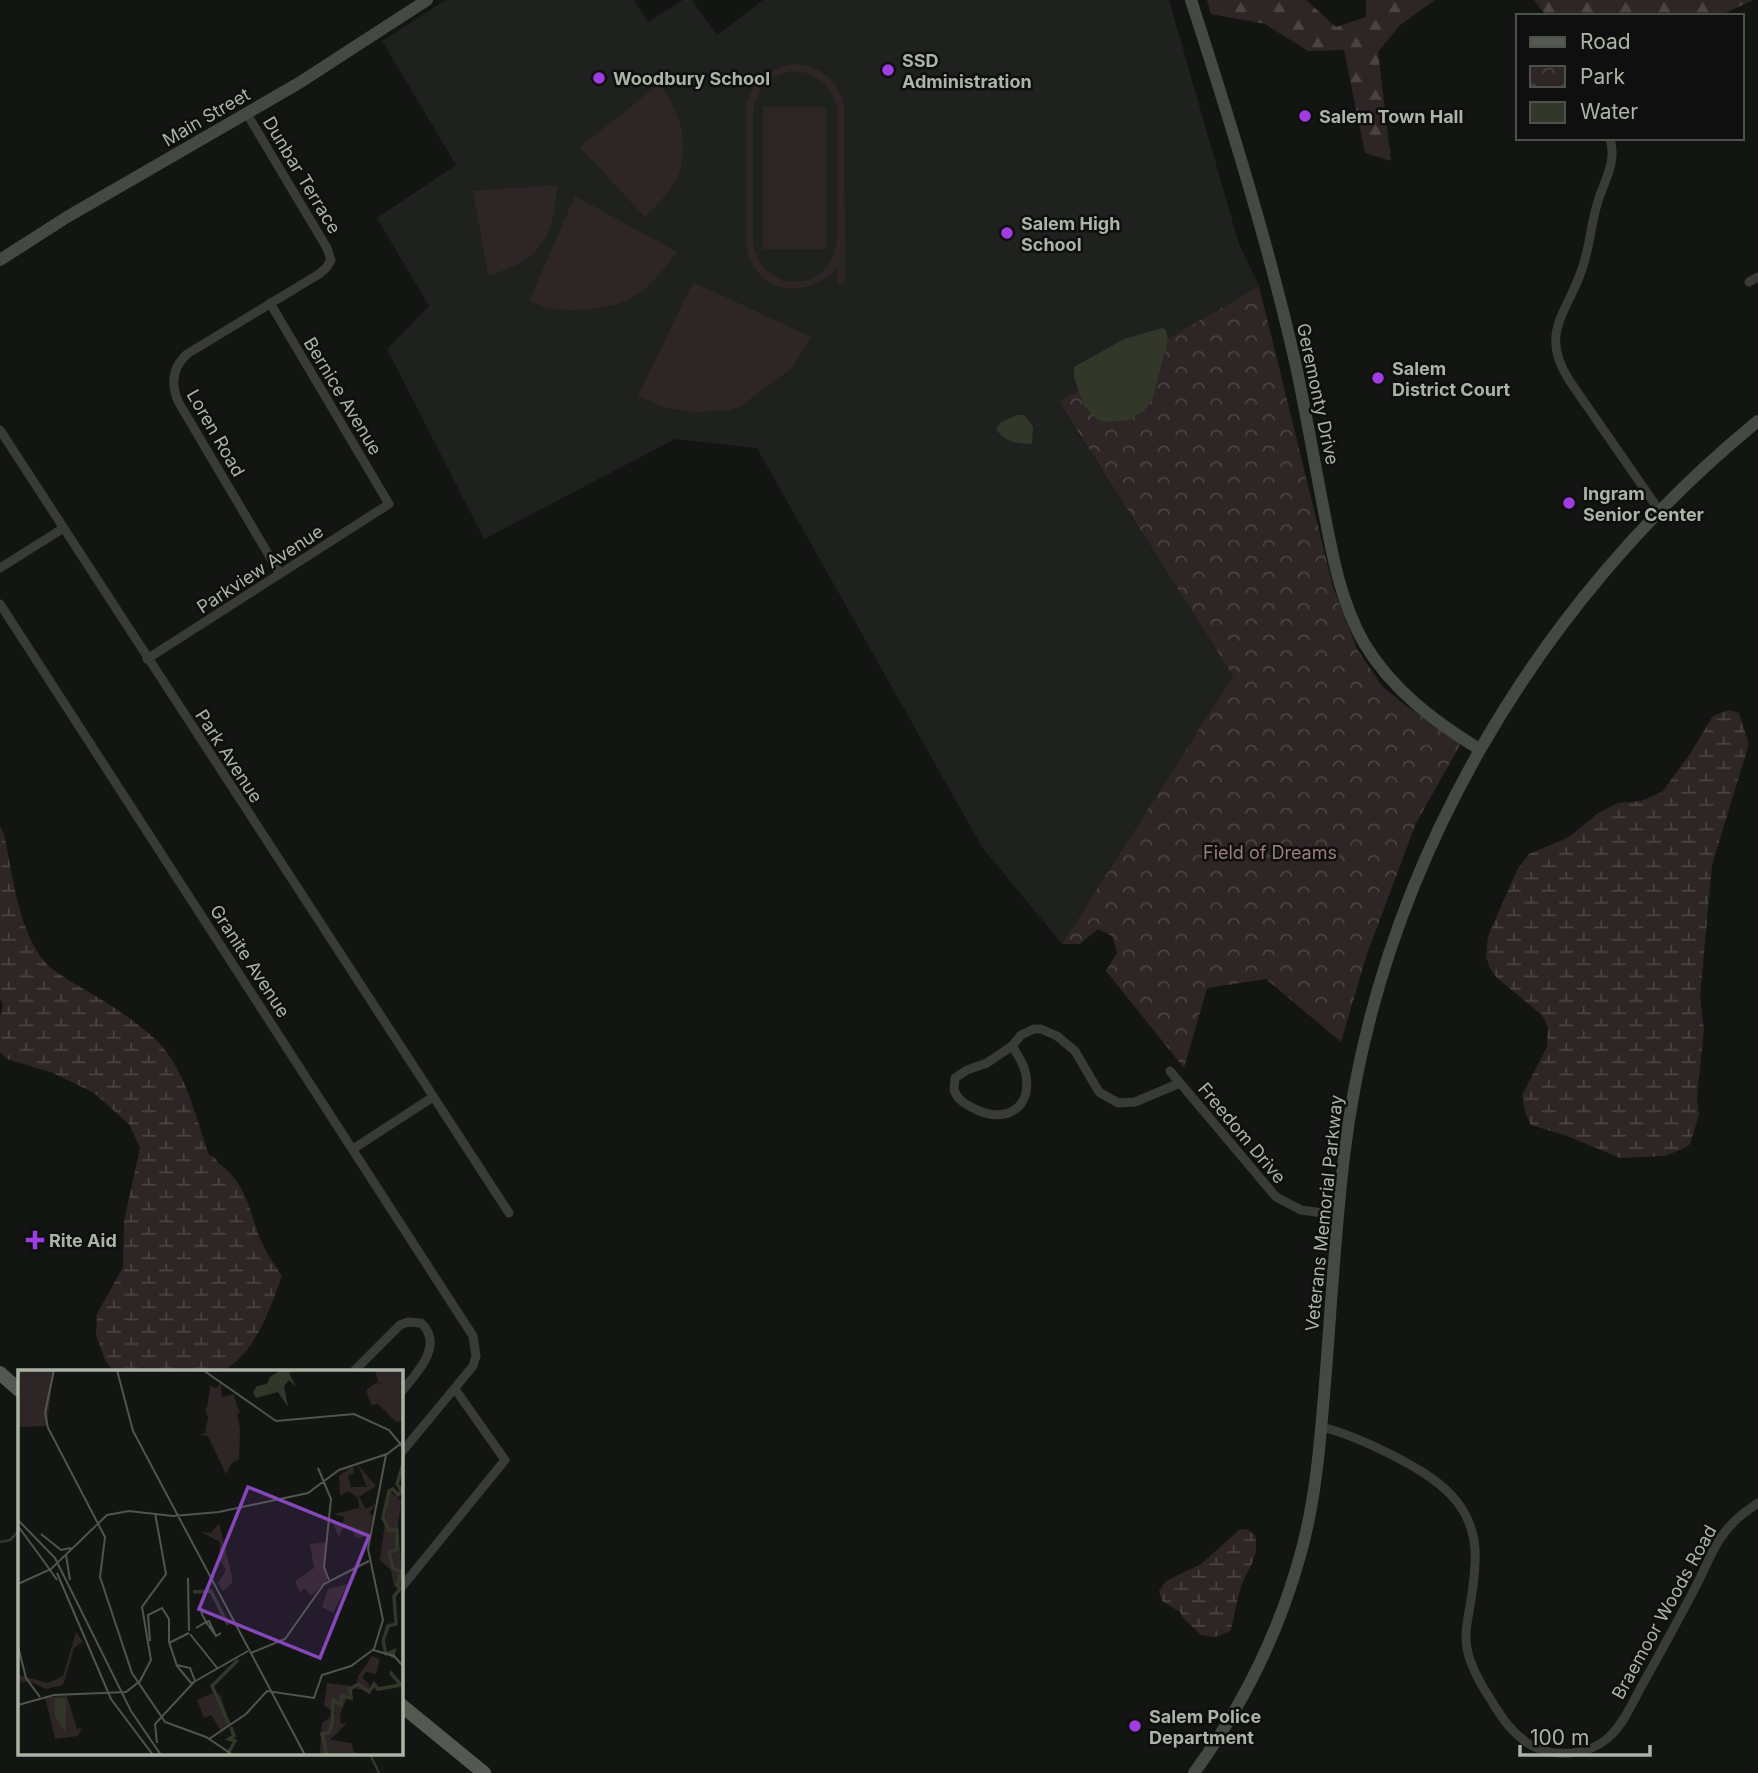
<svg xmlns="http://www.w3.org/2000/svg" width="1758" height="1773" font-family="Inter,sans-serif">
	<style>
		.built { fill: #1f211f }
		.forest { fill: url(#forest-firs) }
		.wetland { fill: url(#wetland-marsh) }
		.park { fill: url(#park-crowns) }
		.pitch { fill: #2e2626; fill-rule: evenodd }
		.water { fill: #32372a }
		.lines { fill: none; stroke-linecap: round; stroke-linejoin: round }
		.stream { stroke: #32372a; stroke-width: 2.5 }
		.street { stroke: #383b36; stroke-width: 9 }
		.secondary { stroke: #454943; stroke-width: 12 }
		.primary { stroke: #535851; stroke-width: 14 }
		.poi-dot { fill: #9f3de2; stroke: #0e0f0e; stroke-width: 2.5 }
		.labels { text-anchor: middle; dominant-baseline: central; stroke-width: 5; stroke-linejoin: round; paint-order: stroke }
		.poi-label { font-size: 18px; font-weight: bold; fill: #abb4a6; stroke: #0e0f0e; text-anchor: start }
		.street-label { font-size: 18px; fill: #abb4a6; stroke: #0e0f0e }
		.park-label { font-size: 18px; fill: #9d7e7e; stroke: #0e0f0e }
		.inset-river { fill: none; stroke: #32372a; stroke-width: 3.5 }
		.inset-road { fill: none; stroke: #50554e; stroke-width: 2 }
		.view { fill: #8547ba; fill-opacity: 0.15; stroke: #8547ba; stroke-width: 3.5 }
		.inset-edge { fill: none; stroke: #abb4a6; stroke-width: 3.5 }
	</style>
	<defs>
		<pattern id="forest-firs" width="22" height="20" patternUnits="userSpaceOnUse" patternTransform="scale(1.75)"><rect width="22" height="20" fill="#2e2626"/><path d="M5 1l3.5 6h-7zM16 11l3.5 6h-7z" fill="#4a4342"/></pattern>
		<pattern id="wetland-marsh" width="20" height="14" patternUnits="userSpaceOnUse" patternTransform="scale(1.75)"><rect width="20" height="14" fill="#2e2626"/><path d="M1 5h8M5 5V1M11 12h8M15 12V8" fill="none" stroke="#4a4342"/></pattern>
		<pattern id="park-crowns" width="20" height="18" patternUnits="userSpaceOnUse" patternTransform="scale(1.75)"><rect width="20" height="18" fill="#2e2626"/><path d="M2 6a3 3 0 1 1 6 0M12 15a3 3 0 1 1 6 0" fill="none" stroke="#4a4342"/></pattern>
	</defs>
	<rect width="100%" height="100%" fill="#131513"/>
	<polygon class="built" points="446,0 634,0 648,22 683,0 692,0 717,35 763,0 1169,0 1239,244 1259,286 1059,403 1233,676 1062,944 982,847 757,448 675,439 484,539 387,349 429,306 377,218 456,165 382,41"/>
	<g class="forest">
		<polygon points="1207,0 1306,0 1336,27 1366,17 1366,0 1435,0 1400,25 1378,52 1391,161 1365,153 1344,50 1308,51 1265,24 1211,14"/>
		<polygon points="1534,0 1753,0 1719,16 1546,16"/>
	</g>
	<g class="wetland">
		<polygon points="1729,710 1739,713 1749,744 1712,865 1700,997 1704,1030 1697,1097 1699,1115 1690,1144 1685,1148 1665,1156 1620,1158 1567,1136 1531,1125 1525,1112 1522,1095 1547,1047 1548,1027 1542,1015 1497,978 1490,969 1486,956 1488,936 1517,870 1529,854 1569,837 1598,813 1618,803 1641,801 1662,792 1690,754 1713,716"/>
		<path d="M 0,827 L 4,834 C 13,875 17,925 43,960 C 51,972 90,992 104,1001 C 123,1013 144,1028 159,1043 C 185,1070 197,1120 209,1155 L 216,1158 L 217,1162 C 249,1185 248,1211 262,1243 C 267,1254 275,1265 282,1276 C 269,1311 256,1353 221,1372 L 114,1372 L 105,1360 L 96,1335 L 97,1314 L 123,1267 L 124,1221 L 140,1148 L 129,1124 L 94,1093 L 53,1073 L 7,1059 L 0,1052 L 0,1017 L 3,1005 L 0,998 Z"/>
		<path d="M 1246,1529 L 1255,1535 C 1260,1559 1248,1566 1241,1587 C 1236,1601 1235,1617 1230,1631 L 1215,1637 L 1201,1635 L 1182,1617 L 1180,1612 L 1162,1601 L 1159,1591 L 1166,1581 L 1201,1564 L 1239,1530 Z"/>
	</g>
	<polygon class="park" points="1259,286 1333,587 1357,649 1382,686 1405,705 1461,743 1416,823 1366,957 1341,1042 1266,979 1207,988 1184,1068 1106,971 1117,953 1112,936 1098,929 1080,944 1062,944 1233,676 1059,402"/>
	<g class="pitch">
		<path d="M 795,64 C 821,66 839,81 844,106 L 845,284 L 838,285 L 837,267 C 804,306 747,290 746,238 L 746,105 C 753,80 770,66 795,64 ZM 796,71 C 817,74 831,85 837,106 L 837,240 C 833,295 758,296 753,240 L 753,113 C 755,89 772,73 796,71 Z"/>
		<path d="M 659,84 C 679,110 692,145 677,178 C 670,193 656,205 645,217 L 580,147 Z"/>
		<rect x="763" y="107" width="63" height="142"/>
		<path d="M 557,185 C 555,236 539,263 488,275 L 473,191 Z"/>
		<path d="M 575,196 L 677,252 C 665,267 652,286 635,296 C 614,309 579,312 555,309 C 546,308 537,304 529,301 Z"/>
		<polygon points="693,282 811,337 792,368 741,406 730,410 696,412 666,408 638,396"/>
	</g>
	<g class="water">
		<polygon points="1162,328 1166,330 1168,341 1152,400 1144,411 1129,420 1105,422 1097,419 1084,406 1074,377 1074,367 1124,339"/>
		<path d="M 1017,415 L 1024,415 L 1033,427 L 1032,444 C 1016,443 1006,443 996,429 L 1001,422 Z"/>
	</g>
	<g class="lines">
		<g class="stream">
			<polyline points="0,1542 10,1540 19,1531"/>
			<polyline points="370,1754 379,1773"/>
		</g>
		<g class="street">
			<path d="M 247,114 L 327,248 L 331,260 L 326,268 L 319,274 L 187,354 C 172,368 170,384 179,403 L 280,574"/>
			<path d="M 1610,138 C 1617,162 1605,179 1598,201 C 1591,223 1590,247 1582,269 C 1567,314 1539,332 1569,380 L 1659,510"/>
			<polyline points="1749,282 1758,277"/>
			<polyline points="0,430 509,1213"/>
			<polyline points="0,568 62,529"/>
			<polyline points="0,604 473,1336 476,1356 473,1366 401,1453"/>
			<polyline points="147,659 389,504 270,303"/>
			<path d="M 1012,1046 C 1018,1055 1024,1064 1026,1075 C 1032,1111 1002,1124 973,1108 C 964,1103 958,1100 954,1090 L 955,1078 L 967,1070 L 987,1063 Z"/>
			<polyline points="1012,1046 1021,1035 1034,1029 1041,1029 1057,1036 1075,1051 1099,1092 1118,1103 1135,1102 1180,1083"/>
			<polyline points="1170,1071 1276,1197 1301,1210 1338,1215"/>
			<polyline points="353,1149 433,1097"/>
			<path d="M 353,1372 L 400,1325 L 408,1322 L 421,1323 C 445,1345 416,1374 401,1392"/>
			<path d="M 1322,1427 C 1346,1433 1368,1443 1390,1454 C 1437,1478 1479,1504 1475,1564 C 1472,1630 1449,1636 1491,1700 C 1501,1717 1512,1733 1529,1744 C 1554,1759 1591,1756 1612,1734 C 1624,1722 1632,1704 1640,1689 C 1659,1655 1678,1621 1696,1586 C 1704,1571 1710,1554 1720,1539 C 1730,1523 1743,1513 1758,1503"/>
			<polyline points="401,1588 505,1460 455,1389"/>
		</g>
		<g class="secondary">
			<path d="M 1191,0 C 1230,121 1268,242 1296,366 C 1306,413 1314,460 1323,506 C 1332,553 1340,601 1364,643 C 1392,690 1434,721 1479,749"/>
			<polyline points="0,260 67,217 299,83 427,0"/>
			<path d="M 1194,1773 C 1242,1707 1278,1635 1300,1556 C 1316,1500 1320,1442 1325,1384 C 1331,1308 1335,1232 1344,1157 C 1378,870 1535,603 1758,421"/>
		</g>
		<g class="primary">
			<polyline points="0,1373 19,1390"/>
			<polyline points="401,1705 484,1773"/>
		</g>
	</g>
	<g class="poi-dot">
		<circle cx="888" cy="70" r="7"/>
		<circle cx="599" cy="78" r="7"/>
		<circle cx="1305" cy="116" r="7"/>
		<circle cx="1007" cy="233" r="7"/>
		<circle cx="1378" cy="378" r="7"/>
		<circle cx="1569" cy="503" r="7"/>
		<path d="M31.5 1229.5h7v7h7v7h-7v7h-7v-7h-7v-7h7z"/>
		<circle cx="1135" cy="1726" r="7"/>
	</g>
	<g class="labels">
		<g class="poi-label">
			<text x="902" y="60">SSD<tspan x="902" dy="21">Administration</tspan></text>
			<text x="613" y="78">Woodbury School</text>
			<text x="1319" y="116">Salem Town Hall</text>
			<text x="1021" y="223">Salem High<tspan x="1021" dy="21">School</tspan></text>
			<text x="1392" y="368">Salem<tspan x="1392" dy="21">District Court</tspan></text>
			<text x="1583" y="493">Ingram<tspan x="1583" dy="21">Senior Center</tspan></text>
			<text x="49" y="1240">Rite Aid</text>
			<text x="1149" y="1716">Salem Police<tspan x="1149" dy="21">Department</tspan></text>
		</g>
		<g class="street-label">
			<text transform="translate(206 117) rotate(-30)">Main Street</text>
			<text transform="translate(302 175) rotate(59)">Dunbar Terrace</text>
			<text transform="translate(1318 394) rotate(78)">Geremonty Drive</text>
			<text transform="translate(343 396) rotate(59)">Bernice Avenue</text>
			<text transform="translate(216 433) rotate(60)">Loren Road</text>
			<text transform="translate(260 569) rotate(-33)">Parkview Avenue</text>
			<text transform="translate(229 756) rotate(57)">Park Avenue</text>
			<text transform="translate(250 961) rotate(57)">Granite Avenue</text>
			<text transform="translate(1242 1133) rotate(50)">Freedom Drive</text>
			<text transform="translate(1324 1213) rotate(-84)">Veterans Memorial Parkway</text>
			<text transform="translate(1664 1612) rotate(-61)">Braemoor Woods Road</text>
		</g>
		<g class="park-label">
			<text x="1270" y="852">Field of Dreams</text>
		</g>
	</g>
	<g transform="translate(18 1370)">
		<rect width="385" height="385" fill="#131513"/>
		<path d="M 340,95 L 358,116 L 341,127 L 348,139 L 359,133 L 351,143 L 355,146 L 351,166 L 338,168 L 332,156 L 324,159 L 321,167 L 313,149 L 324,156 L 326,147 L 316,144 L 341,138 L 340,128 L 330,121 L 322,126 L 321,106 L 335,96 L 336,103 L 330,106 L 333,117 L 349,117 Z" fill="#2e2626"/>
		<path d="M 357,0 L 385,0 L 385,16 L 375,19 L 360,12 ZM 216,27 L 222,43 L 215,43 L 213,95 L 208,104 L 187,60 L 190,48 L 187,38 L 194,38 L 198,46 ZM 371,122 L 373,122 L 383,131 L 380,154 L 385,217 L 381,219 L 376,216 L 373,200 L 362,190 ZM 201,153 L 214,206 L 214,213 L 205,221 L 200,213 L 208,200 L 201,189 L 202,172 L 183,162 L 193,163 ZM 330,214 L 315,243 L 304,237 L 310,219 ZM 58,262 L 65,272 L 56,278 L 45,315 L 28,319 L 11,311 L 0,313 L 0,305 L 30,313 L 45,306 ZM 354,286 L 362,289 L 358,304 L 348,302 L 344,308 L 351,314 L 351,321 L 338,319 L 340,306 ZM 309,313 L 334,316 L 322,344 L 323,354 L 329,353 L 312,370 L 312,378 L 321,385 L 302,384 L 304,353 L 318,343 L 306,336 Z" fill="#2e2626"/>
		<path d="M 358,13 L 385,17 L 385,51 L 378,52 L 360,34 L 353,35 L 348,20 Z" fill="#2e2626"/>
		<path d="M 0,0 L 35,1 L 29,56 L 0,57 ZM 203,13 L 204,27 L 216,24 L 222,59 L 221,89 L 207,98 L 201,67 L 180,65 L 188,63 L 198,47 L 189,38 L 192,16 L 198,18 ZM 309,172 L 306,194 L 310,209 L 293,226 L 286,218 L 282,223 L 277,211 L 296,198 L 292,174 ZM 197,322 L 203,326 L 211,355 L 203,361 L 193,345 L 186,348 L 179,330 ZM 49,326 L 59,359 L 64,358 L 60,366 L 37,369 L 27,327 ZM 308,369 L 334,373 L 335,381 L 343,385 L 310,385 Z" fill="#2e2626"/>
		<path d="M 263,0 L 280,0 L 271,3 L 278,17 L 271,10 L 266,16 L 270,37 L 260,22 L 238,28 L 235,22 L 239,16 L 249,14 L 252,7 ZM 37,328 L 48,328 L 47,362 L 37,346 Z" fill="#32372a"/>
		<path class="inset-river" d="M 175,222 L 193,221 L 210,255M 374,288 L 376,281 L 368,284 L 365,271 L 370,256 L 378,254 L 376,226 L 382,219 L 379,214 L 384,202 L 375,198 L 371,183 L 379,179 L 379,160 L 371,160 L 365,148 L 371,121 L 375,119 L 380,125 L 384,121 L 379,114 L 385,94M 211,354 L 194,316 L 220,290M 209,385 L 217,371 L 211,369 L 216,366 L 213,357M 309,385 L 304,364 L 311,363 L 314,354 L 315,330 L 323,335 L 324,326 L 333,328 L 332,319 L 340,314 L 351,322 L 356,314 L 360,319 L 383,315 L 372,302"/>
		<path class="inset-road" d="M 36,0 L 27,43 L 30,58 L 87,167 L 82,207 L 114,303 L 147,352 L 188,367 L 215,385M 99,0 L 115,61 L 287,385M 185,0 L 258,51 L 336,44 L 371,60 L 385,77M 300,98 L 313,129 L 306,197 L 311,210M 0,150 L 37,188 L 113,341 L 143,385M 0,156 L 27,193M 23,164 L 43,180 L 53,178M 48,185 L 52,210M 25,190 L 39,210M 39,203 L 93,329 L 135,385M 170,208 L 171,261M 0,214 L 33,199 L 89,145 L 111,141 L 155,146 L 201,142 L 290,123 L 321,100 L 369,84 L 385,72M 178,258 L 188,252 L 183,242M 172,264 L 200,299M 198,266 L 188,252 L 191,251 L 198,266 L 203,263M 132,271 L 130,245 L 144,238 L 151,249 L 151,272 L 159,296 L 174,314M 151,273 L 171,263M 0,276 L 8,308 L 22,327M 355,280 L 376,286 L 385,296M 233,283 L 267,269 L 306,214 L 351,191M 174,313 L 230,281M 0,335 L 36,325 L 108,322 L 122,311 L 133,290 L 124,237 L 148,204 L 137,143M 191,369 L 228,344 L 249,321 L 296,328 L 304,305 L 333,296 L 356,279 L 365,250 L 350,179 L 368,85M 139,373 L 137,354 L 177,311 L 172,298 L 159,295"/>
		<path class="view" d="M 230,117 L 351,166 L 302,288 L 181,239 Z"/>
		<rect width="385" height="385" class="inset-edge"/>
	</g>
	<rect x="1516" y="14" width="228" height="126" fill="#0e0f0e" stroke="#4d514b" stroke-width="2"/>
	<rect x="1530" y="37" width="35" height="10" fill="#535851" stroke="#4d514b" stroke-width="2"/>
	<text x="1580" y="49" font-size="21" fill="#abb4a6">Road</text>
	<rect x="1530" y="66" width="35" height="21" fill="url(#park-crowns)" stroke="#4d514b" stroke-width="2"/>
	<text x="1580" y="84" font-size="21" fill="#abb4a6">Park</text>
	<rect x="1530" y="102" width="35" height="21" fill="#32372a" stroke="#4d514b" stroke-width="2"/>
	<text x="1580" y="119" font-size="21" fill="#abb4a6">Water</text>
	<path d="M1520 1745v10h130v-10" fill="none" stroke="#abb4a6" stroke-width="3.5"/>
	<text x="1530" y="1745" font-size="21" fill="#abb4a6" stroke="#0e0f0e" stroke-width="5" paint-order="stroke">100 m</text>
</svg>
